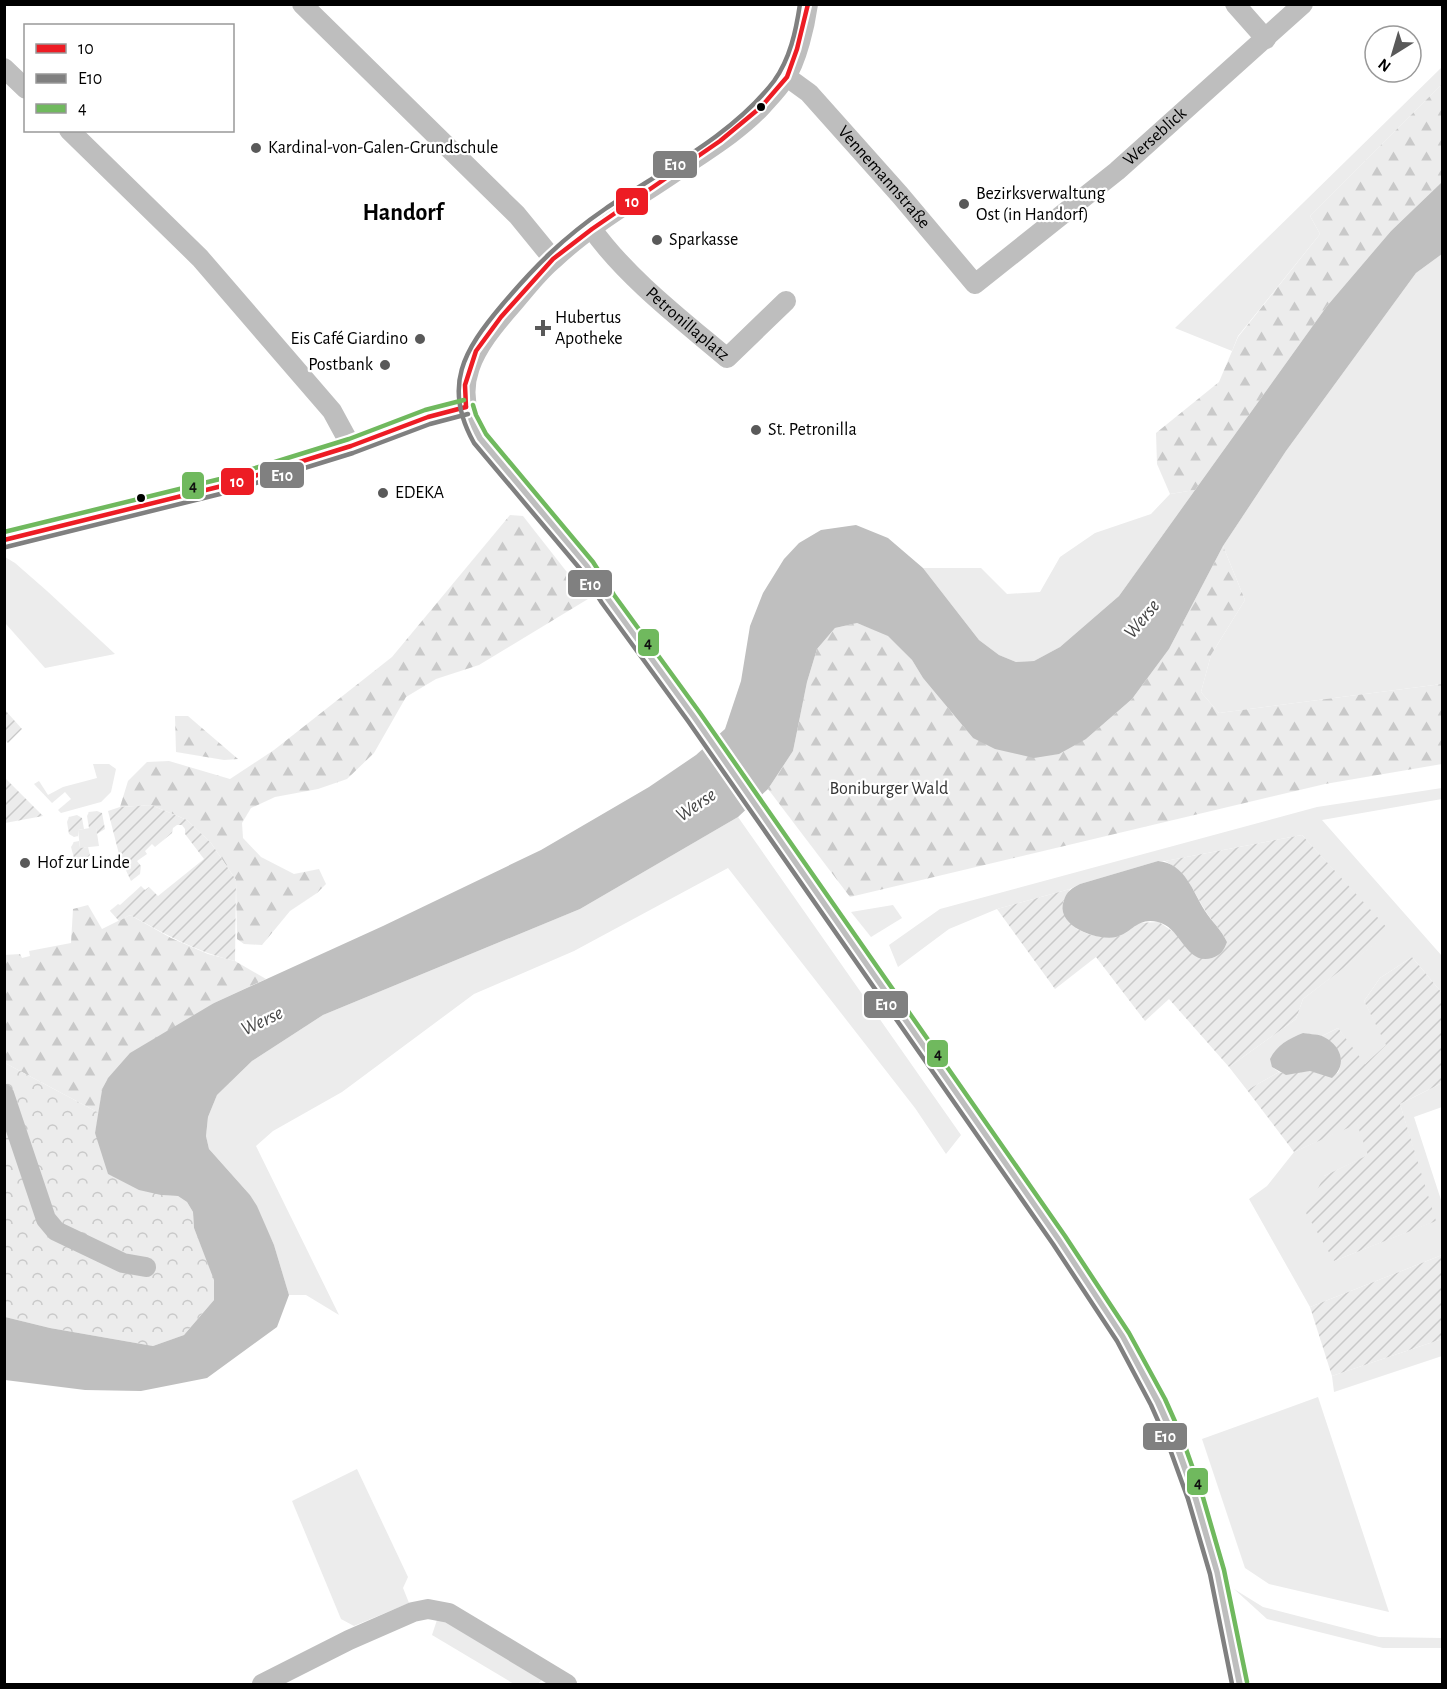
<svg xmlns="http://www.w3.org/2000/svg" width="1447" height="1689" font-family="'Alegreya Sans',sans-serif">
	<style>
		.grass { fill: #ececec }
		.forest { fill: url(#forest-firs) }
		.park { fill: url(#park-crowns) }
		.garden { fill: url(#garden-furrows) }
		.water { fill: #bfbfbf }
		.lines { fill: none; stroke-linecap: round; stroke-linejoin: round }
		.minor { stroke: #bebebe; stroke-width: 20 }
		.bus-1-casing { stroke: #fff; stroke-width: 9 }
		.bus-2-casing { stroke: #fff; stroke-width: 9 }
		.bus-3-casing { stroke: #fff; stroke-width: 9 }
		.bus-1 { stroke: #ed1c24; stroke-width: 4.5 }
		.bus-2 { stroke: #808080; stroke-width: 4.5 }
		.bus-3 { stroke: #70b95e; stroke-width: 4.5 }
		.bus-dot { fill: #000; stroke: #fff; stroke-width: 2 }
		.poi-dot { fill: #595959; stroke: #fff; stroke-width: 2 }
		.labels { text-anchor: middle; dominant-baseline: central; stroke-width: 4.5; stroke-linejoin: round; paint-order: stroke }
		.street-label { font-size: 18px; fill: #000; stroke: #fff }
		.poi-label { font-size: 18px; fill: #000; stroke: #fff; text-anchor: start }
		.park-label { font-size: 18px; fill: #333; stroke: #fff }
		.water-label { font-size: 20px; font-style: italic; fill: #444; stroke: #fff }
		.district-label { font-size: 24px; font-weight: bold; fill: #000; stroke: #fff }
		.line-badge { stroke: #fff; stroke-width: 2 }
		.badge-label { font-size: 16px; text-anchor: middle; font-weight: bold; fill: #fff }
		.pale-badge-label { font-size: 16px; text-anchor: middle; font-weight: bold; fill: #111 }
	</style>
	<defs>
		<pattern id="forest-firs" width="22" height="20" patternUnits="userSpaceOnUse" patternTransform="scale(1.5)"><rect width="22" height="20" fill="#ececec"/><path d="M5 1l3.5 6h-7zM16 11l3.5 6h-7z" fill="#c9c9c9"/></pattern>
		<pattern id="park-crowns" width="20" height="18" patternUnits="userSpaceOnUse" patternTransform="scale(1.5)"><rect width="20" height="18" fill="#ececec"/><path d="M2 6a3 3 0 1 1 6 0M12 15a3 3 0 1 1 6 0" fill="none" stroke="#c9c9c9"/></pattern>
		<pattern id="garden-furrows" width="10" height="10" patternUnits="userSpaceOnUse" patternTransform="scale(1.5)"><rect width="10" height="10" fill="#ececec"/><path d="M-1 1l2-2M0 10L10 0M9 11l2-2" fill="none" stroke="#c9c9c9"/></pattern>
	</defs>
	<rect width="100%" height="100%" fill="#fff"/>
	<g class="grass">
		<polygon points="1442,67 1442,84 1310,216 1320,234 1238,336 1232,351 1175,328"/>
		<polygon points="1442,254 1442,684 1219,713 1201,692 1211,655 1245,600 1223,546 1286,451 1416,273"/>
		<polygon points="1195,490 1119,596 1060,647 1034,661 1016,662 999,655 979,640 923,568 981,568 1007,594 1040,592 1060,557 1095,533 1151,514 1170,494"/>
		<polygon points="5,557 15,563 47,591 115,654 45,668 6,624 5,625"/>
		<polygon points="93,764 109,764 116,769 111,792 101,802 61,813 58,810 71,799 65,792 52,803 34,784 39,781 48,795 63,787 97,778"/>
		<polygon points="1442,788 1442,799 1322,820 1442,956 1442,993 1412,957 1380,978 1364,1001 1387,1045 1364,1065 1338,1028 1322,1036 1303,1033 1272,1067 1279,1072 1247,1090 1229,1067 1296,1019 1303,999 1390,932 1302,835 1165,861 1158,861 1080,884 1070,889 997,909 949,929 898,967 889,945 940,909 1317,807"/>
		<polygon points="738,817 961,1135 946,1154 915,1108 728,868 574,951 474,994 342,1092 273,1131 256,1146 339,1315 306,1295 289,1295 274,1245 250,1195 209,1149 206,1136 208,1117 217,1095 252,1061 323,1015 580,909"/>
		<polygon points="96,827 99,846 80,848 78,830"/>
		<polygon points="893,905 902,918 871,937 851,912"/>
		<polygon points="1442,1083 1442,1107 1414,1117 1442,1203 1442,1255 1310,1307 1249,1199 1267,1186 1294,1152 1357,1123 1369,1155 1324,1176 1334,1261 1435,1221 1400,1104"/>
		<polygon points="1442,1339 1442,1356 1334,1392 1332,1376"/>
		<polygon points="1318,1397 1389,1612 1269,1584 1245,1568 1202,1439"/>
		<polygon points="357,1469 408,1577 403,1588 409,1603 354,1626 341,1619 292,1501"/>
		<polygon points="1234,1589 1263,1607 1379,1637 1442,1638 1442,1648 1383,1648 1267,1619"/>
		<polygon points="449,1613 548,1673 538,1684 514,1684 432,1635 437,1620"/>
	</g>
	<g class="forest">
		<polygon points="1442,84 1442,182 1391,231 1327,306 1195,490 1170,494 1157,464 1156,433 1219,382 1238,337 1320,234 1310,216"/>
		<polygon points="510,515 523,516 588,599 479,665 436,679 406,697 374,753 347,779 318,789 275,797 251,808 242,823 243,838 261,857 294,874 319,869 326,884 317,893 290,911 262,945 244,944 237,939 236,880 211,843 187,820 151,805 120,807 128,781 147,762 169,761 230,779 274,750 392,657"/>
		<polygon points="1223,546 1245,600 1211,655 1201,692 1219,713 1442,684 1442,764 1325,784 850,897 768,789 793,751 807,682 817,649 835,628 857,623 888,635 912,660 923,678 973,738 1086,739 1132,699 1169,649"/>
		<polygon points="175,716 188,716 238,759 224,760 176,752"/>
		<polygon points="88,905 102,929 130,915 171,938 208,954 235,961 266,979 214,1003 102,1090 99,1113 5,1063 4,955 20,954 22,958 30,956 29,951 71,943 73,909"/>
	</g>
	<polygon class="park" points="5,1063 99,1113 95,1133 161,1195 178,1196 187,1202 193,1212 194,1228 215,1280 214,1300 184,1335 153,1346 50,1328 5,1317"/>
	<g class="garden">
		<polygon points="5,710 22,729 8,743 5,740"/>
		<polygon points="4,778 5,778 43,816 5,823"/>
		<path d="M 151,805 L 187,820 L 211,843 L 236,880 L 235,961 C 196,952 165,934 130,915 L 119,921 L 110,911 L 118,904 L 120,905 L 141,886 L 145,890 L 149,887 L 158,896 L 204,859 L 185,834 L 185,829 L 182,825 L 177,825 L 173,828 L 172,833 L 155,847 L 152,844 L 145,851 L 147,854 L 137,861 L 141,866 L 140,874 L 131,881 L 120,858 L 108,811 L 120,807 Z"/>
		<polygon points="97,811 102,813 105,829 97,834 96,828 89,828 87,816 89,812"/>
		<polygon points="77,815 82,818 84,829 78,830 78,836 74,837 69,834 67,822 69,817"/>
		<path d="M 1302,835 L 1391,932 L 1303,999 L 1296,1019 L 1229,1067 L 1169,999 L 1145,1021 L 1096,957 L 1055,989 L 997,909 L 1070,889 L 1063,902 L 1077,929 L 1088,934 L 1101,937 L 1120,936 L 1137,923 L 1159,922 L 1178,935 L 1187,948 L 1227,942 C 1221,929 1211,921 1205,910 C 1192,889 1188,874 1165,861 Z"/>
		<polygon points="79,841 80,848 88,847 90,855 86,859 79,861 74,858 71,847 74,842"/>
		<path d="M 1412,957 L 1442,993 L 1442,1083 L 1400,1104 L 1436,1221 L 1334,1261 L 1306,1213 L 1324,1176 L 1368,1155 L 1357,1124 L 1294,1152 L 1247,1090 L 1279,1072 C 1290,1076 1298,1072 1309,1071 C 1322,1071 1322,1077 1338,1073 C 1346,1055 1336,1046 1322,1036 L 1338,1028 L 1365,1064 L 1386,1045 L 1364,1001 L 1380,978 Z"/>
		<polygon points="1442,1255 1442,1339 1332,1376 1310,1307"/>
	</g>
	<g class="water">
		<polygon points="1442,182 1442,254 1416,273 1286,451 1223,546 1169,649 1132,699 1086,739 1059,754 1034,758 995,749 973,738 923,678 912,660 888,636 857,623 835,628 817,649 807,682 793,751 768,789 738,817 580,909 323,1015 252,1061 217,1095 208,1117 206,1136 209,1149 250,1195 257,1206 274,1245 289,1295 277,1327 207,1378 141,1391 85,1390 5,1380 5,1317 50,1328 153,1346 184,1335 214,1300 214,1280 194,1228 193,1212 187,1202 178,1196 161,1195 139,1190 108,1174 95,1133 102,1090 108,1078 130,1053 214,1003 383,926 541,850 649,787 696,755 725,729 741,681 750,626 763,593 784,559 799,543 821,530 856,525 888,538 923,568 979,640 999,655 1016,662 1034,661 1060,647 1119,596 1327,306 1391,231"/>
		<path d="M 1158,861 C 1185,863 1193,892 1205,911 C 1212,922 1221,929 1227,942 C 1224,950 1221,955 1212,958 C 1186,966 1181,927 1158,922 C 1137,917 1132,933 1116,937 C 1097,941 1054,926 1064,900 C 1067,891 1072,888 1080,884 Z"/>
		<path d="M 1303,1033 C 1308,1034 1316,1034 1322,1036 C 1340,1044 1349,1064 1332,1078 L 1310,1071 L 1286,1075 L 1272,1067 L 1270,1059 C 1277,1045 1288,1039 1303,1033 Z"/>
	</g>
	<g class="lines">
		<g class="minor">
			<polyline points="302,4 517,215 553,259"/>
			<path d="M 808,4 C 805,25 797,61 785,78 C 779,88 770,97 762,106 C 737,133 702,153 672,174 C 632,201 589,226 554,259 C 538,272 525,290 511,306 C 475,347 447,386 480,438 L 587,566 L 608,599 L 694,717 L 774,834 L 1059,1240 L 1123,1337 L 1158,1402 L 1174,1438 L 1195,1497 L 1217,1572 L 1240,1684"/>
			<polyline points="1235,4 1266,39"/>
			<polyline points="4,68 26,89"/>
			<path id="s1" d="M 787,77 L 809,93 L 900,195 L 975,284 L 1117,171 L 1303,4"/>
			<polyline points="69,130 200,258 332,411 351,446"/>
			<path id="s2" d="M 592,229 C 626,277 682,320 727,358 L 786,301"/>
			<polyline points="4,540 222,486 351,446 428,417 466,407"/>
			<polyline points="4,1094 46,1219 56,1231 123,1263 146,1267"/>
			<polyline points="262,1684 349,1640 413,1612 428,1609 449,1613 567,1684"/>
		</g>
		<defs>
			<g id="bus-1">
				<polyline points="466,407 465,385 476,351 501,317 553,259 592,229 720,141 761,107 787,77 797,49 808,4"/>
				<polyline points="4,540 222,486 351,446 428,417 466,407"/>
			</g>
			<g id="bus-2">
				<path d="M 800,4 C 796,31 790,59 774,81 C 732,136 661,171 605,209 C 564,237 534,267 502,305 C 464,350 442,386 474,443 L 581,570 L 602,603 L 688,721 L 1053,1244 L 1117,1341 L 1151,1405 L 1167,1441 L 1188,1499 L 1210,1574 L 1232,1684"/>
				<polyline points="6,547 224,493 353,453 430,424 468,414"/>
			</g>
			<g id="bus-3">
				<polyline points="473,405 476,415 486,434 593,562 614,595 700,713 1065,1236 1129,1333 1165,1399 1181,1435 1202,1494 1224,1570 1247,1682"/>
				<polyline points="4,532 220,479 349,439 425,410 464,400"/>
			</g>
		</defs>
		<use href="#bus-1" class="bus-1-casing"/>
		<use href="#bus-2" class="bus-2-casing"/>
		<use href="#bus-3" class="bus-3-casing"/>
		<use href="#bus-1" class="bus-1"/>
		<use href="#bus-2" class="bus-2"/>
		<use href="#bus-3" class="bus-3"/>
	</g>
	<g class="bus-dot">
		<circle cx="761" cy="107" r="5"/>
		<circle cx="141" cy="498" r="5"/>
	</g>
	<g class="poi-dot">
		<circle cx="256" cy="148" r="6"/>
		<circle cx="964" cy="204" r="6"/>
		<circle cx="657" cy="240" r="6"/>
		<path d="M540 319h6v6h6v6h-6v6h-6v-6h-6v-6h6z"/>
		<circle cx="420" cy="339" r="6"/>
		<circle cx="385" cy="365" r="6"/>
		<circle cx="756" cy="430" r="6"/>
		<circle cx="383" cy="493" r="6"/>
		<circle cx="25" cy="863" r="6"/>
	</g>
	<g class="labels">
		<g class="street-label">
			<text stroke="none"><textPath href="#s1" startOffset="513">Werseblick</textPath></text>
			<text stroke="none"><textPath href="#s1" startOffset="140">Vennemannstraße</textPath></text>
			<text stroke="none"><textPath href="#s2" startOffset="135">Petronillaplatz</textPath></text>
		</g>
		<g class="poi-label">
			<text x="268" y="148">Kardinal-von-Galen-Grundschule</text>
			<text x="976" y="194">Bezirksverwaltung<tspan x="976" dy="21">Ost (in Handorf)</tspan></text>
			<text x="669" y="240">Sparkasse</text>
			<text x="555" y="318">Hubertus<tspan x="555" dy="21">Apotheke</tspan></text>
			<text x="408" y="339" text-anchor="end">Eis Café Giardino</text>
			<text x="373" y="365" text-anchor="end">Postbank</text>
			<text x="768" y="430">St. Petronilla</text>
			<text x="395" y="493">EDEKA</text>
			<text x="37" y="863">Hof zur Linde</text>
		</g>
		<g class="park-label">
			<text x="889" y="789">Boniburger Wald</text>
		</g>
		<g class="water-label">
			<text transform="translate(1142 619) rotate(-50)">Werse</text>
			<text transform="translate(696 805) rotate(-34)">Werse</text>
			<text transform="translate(262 1021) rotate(-25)">Werse</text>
		</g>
		<g class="district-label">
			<text x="403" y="213">Handorf</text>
		</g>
	</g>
	<g class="line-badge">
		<rect x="652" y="150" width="46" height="29" rx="6" fill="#808080"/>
		<rect x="615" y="187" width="34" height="29" rx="6" fill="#ed1c24"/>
		<rect x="259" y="461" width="46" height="28" rx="6" fill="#808080"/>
		<rect x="220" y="467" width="35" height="29" rx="6" fill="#ed1c24"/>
		<rect x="181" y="471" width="24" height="29" rx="6" fill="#70b95e"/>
		<rect x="567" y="569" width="46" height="29" rx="6" fill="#808080"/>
		<rect x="637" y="628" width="23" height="29" rx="6" fill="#70b95e"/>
		<rect x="863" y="990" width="46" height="29" rx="6" fill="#808080"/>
		<rect x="926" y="1039" width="23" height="29" rx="6" fill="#70b95e"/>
		<rect x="1142" y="1422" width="46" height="29" rx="6" fill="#808080"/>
		<rect x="1186" y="1467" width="23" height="29" rx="6" fill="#70b95e"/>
	</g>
	<g class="badge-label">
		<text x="675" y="170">E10</text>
		<text x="632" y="207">10</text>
		<text x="282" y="481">E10</text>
		<text x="237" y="487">10</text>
		<text x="590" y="590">E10</text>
		<text x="886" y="1010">E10</text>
		<text x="1165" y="1442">E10</text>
	</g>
	<g class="pale-badge-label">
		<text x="193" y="491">4</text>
		<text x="648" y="648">4</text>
		<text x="938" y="1059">4</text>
		<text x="1198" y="1488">4</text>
	</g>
	<rect width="1447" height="1689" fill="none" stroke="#000000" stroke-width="12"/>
	<rect x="24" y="24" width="210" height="108" fill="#ffffff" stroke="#999999" stroke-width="1.5"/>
	<rect x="36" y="44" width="30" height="9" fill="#ed1c24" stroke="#999999" stroke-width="1.5"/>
	<text x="78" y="54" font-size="18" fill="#000000">10</text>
	<rect x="36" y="74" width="30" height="9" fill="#808080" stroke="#999999" stroke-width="1.5"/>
	<text x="78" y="84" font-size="18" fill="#000000">E10</text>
	<rect x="36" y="104" width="30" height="9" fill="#70b95e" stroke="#999999" stroke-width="1.5"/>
	<text x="78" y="114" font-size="18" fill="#000000">4</text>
	<g transform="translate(1393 54) rotate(217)"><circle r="28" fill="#ffffff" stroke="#999999" stroke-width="1.5"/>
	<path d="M0-4.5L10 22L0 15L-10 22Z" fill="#595959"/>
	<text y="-9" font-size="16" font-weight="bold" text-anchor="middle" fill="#000000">N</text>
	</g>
</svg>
